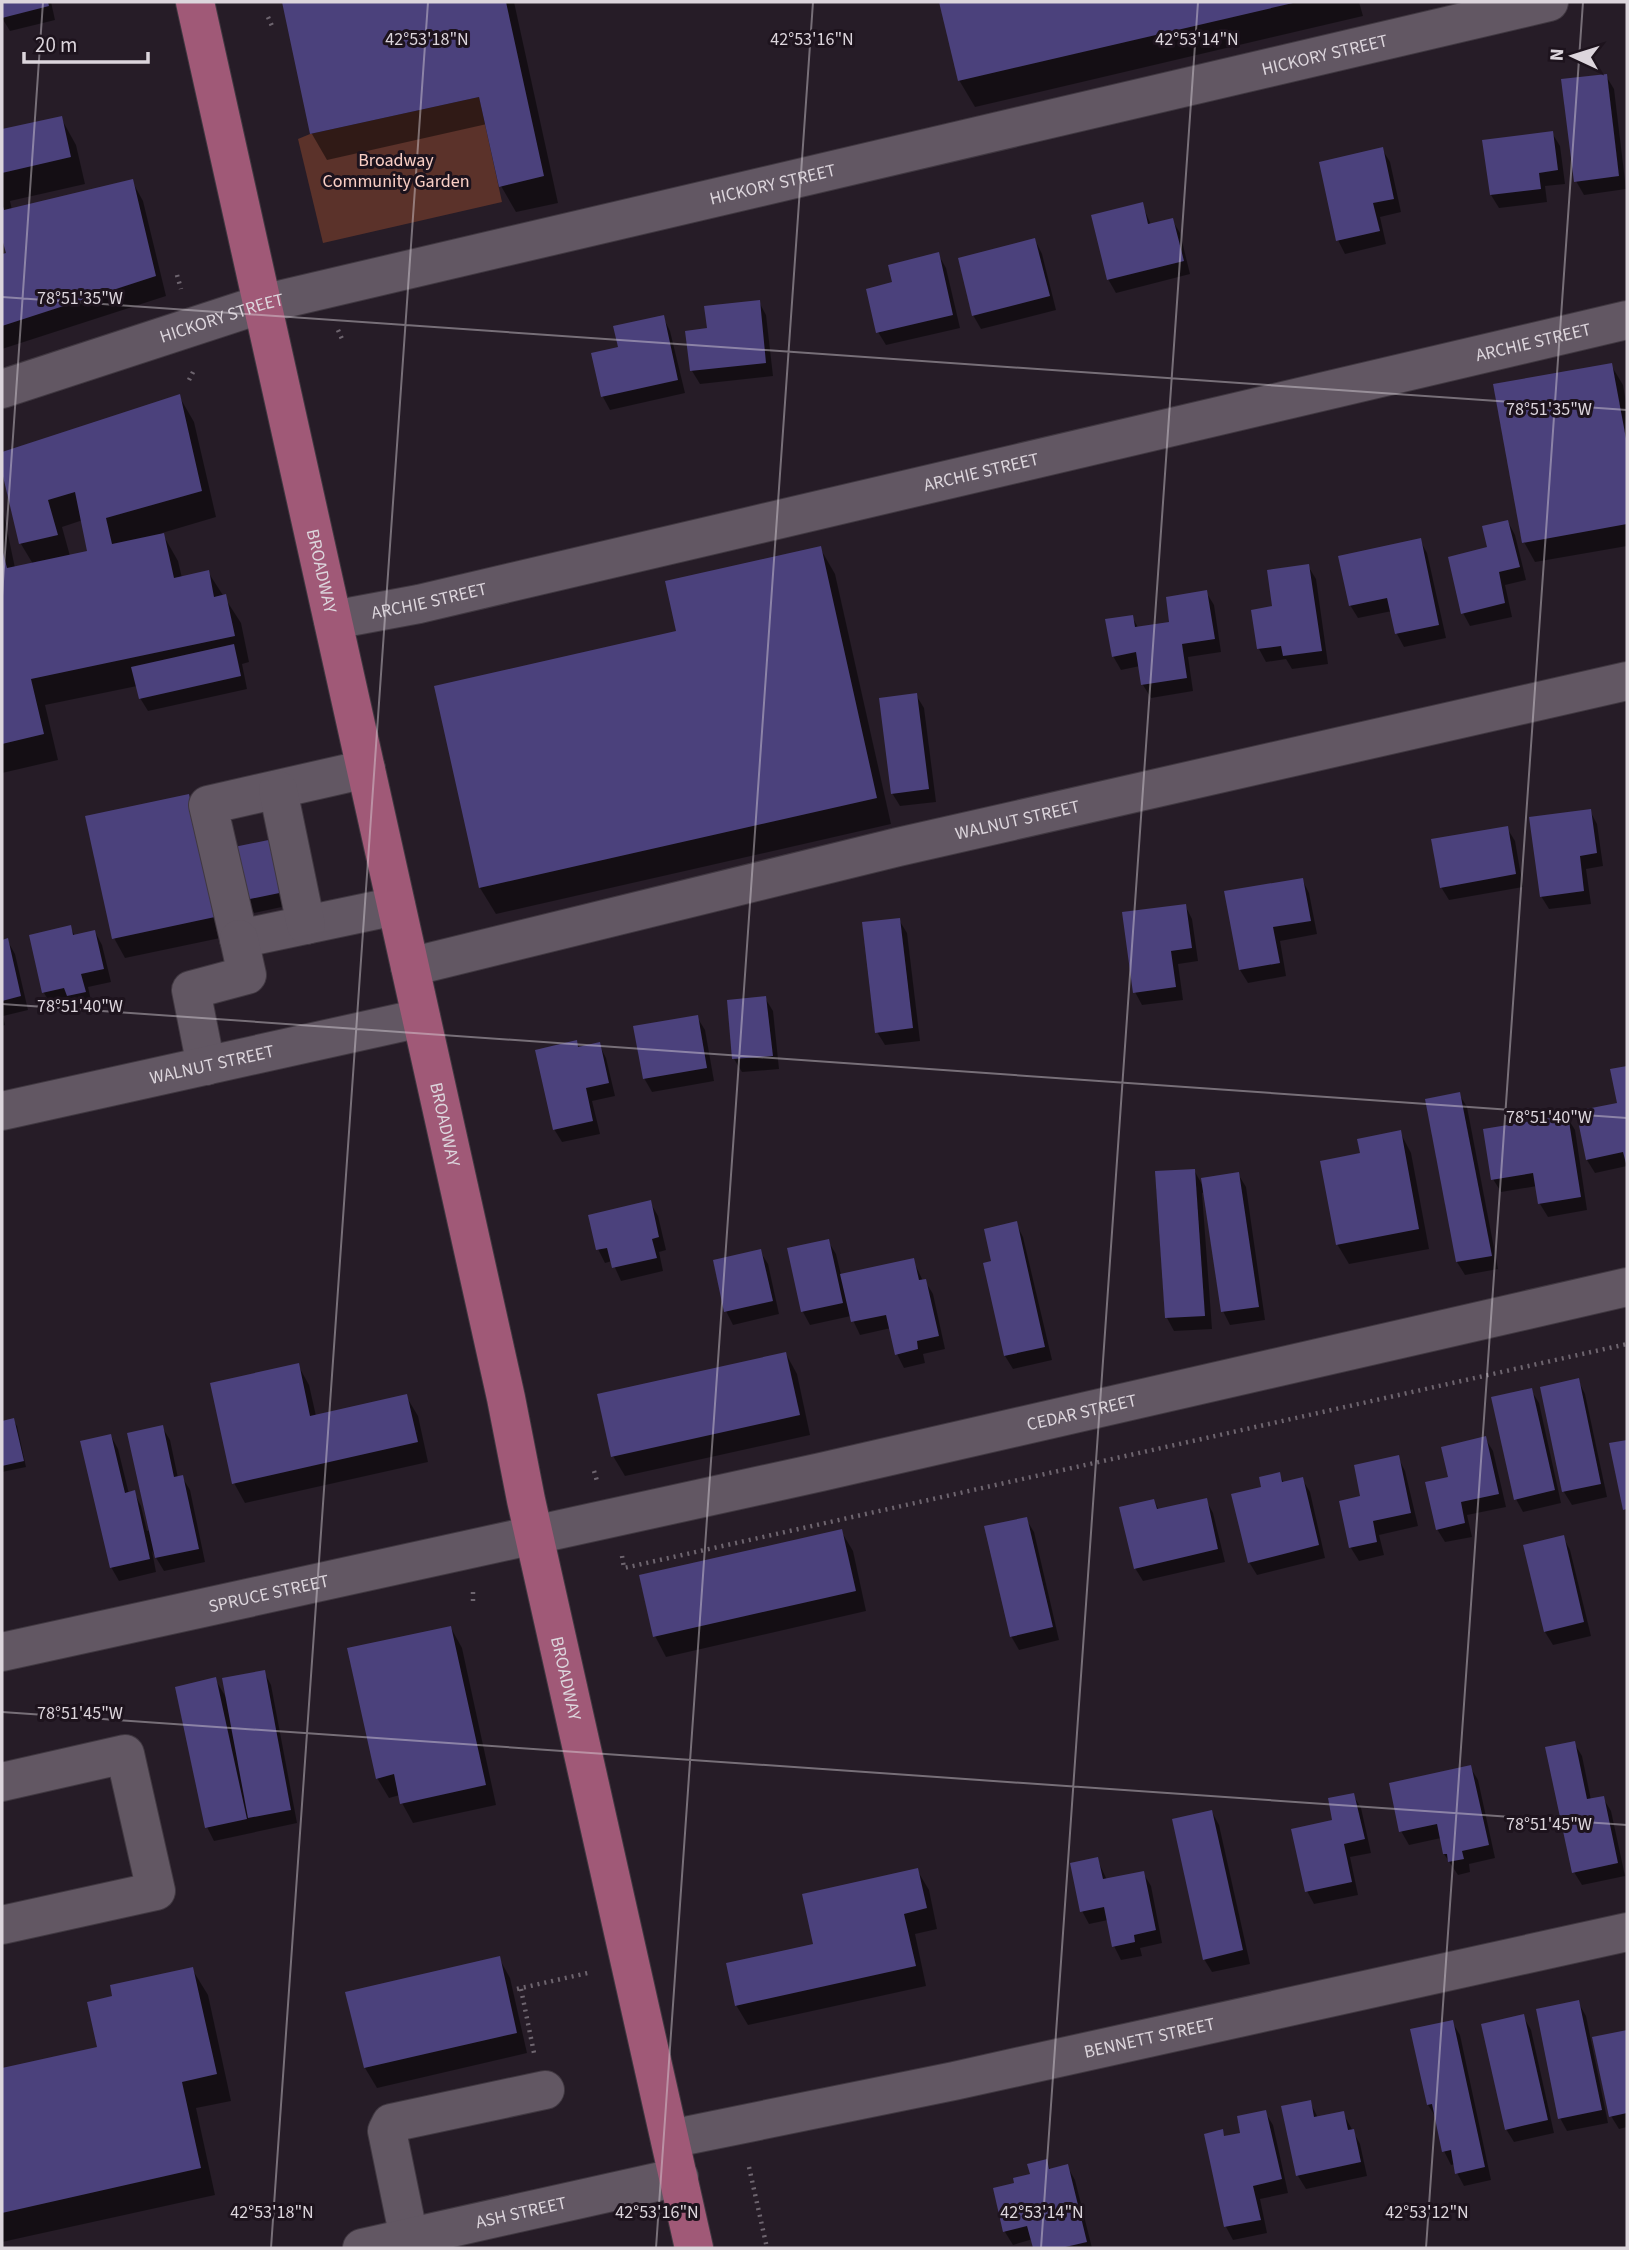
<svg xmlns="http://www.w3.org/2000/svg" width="1629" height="2250" font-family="'Source Sans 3',sans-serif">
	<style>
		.green { fill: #5b322a }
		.shadow { fill: #0007; fill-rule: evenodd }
		.building { fill: #4b417c }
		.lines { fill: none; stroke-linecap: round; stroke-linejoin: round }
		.minor-casing { stroke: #403841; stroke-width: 40 }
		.major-casing { stroke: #403841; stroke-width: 40 }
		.path { stroke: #6e656f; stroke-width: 4.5; stroke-dasharray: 2 5; stroke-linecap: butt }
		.minor { stroke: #625763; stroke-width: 38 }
		.major { stroke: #a05977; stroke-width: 38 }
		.ticks { fill: none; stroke: #dcd5dc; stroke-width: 2; stroke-opacity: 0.45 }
		.labels { text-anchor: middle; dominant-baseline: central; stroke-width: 6; stroke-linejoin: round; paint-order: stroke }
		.street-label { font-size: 18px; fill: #dcd5dc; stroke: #1d131d }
		.park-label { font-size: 18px; fill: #facfc5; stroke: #1d131d }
		.ticks-label { font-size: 18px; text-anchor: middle; fill: #dcd5dc; stroke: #1d131d; stroke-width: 6; stroke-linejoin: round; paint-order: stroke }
	</style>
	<rect width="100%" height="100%" fill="#261c27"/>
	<polygon class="green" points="479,97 502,202 323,243 298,139 310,134"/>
	<g class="shadow">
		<polygon points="2,2 51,2 55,20 10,31 2,18"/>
		<polygon points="283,2 514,2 558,203 516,212 501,186 487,124 327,160 312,134"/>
		<polygon points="941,2 1359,2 1363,16 975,107 959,80"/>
		<polygon points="1606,76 1614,89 1626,189 1584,195 1576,181"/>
		<polygon points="61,118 76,145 85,184 10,201 12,210 132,181 143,201 166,296 2,349 2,256 8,254 4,240 2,240 2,131"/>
		<polygon points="1552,133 1560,146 1565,184 1545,186 1547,202 1499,208 1491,195"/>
		<polygon points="1382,149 1390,162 1401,212 1380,217 1386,244 1345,254 1338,240"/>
		<polygon points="1142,204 1151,225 1172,220 1180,233 1190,274 1116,293 1108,279"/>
		<polygon points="1035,240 1042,254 1056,310 981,329 973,315"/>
		<polygon points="938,254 946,268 960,328 886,345 878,332 895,284"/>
		<polygon points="759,302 766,315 773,376 700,384 692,371 709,330"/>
		<polygon points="663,317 670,331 685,393 610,410 603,397 593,354 620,349"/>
		<polygon points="1611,365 1623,385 1627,408 1627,546 1535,562 1524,542"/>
		<path d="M 179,396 L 194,422 L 216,517 L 162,533 L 178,561 L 182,578 L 208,572 L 241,623 L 249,662 L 242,664 L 247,689 L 148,711 L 140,698 L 137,686 L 45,705 L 58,760 L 2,773 L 2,506 L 15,568 L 33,564 L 21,544 L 2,465 L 2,453 ZM 83,520 L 89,552 L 70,556 L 62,527 Z"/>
		<polygon points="1508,522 1515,535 1526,580 1505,585 1512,617 1470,626 1463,613 1489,548"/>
		<polygon points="1420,540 1427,553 1446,638 1404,647 1397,634 1392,611 1358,618 1350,605"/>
		<polygon points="820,548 835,574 891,824 496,914 480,888 678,633"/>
		<polygon points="1308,566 1316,579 1328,664 1292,669 1286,659 1266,662 1259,649 1274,608"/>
		<polygon points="1206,592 1214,605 1221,652 1188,657 1193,691 1151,698 1143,685 1140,666 1121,670 1113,656 1132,617 1139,629 1171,623"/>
		<polygon points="916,695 924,708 936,802 900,806 892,793"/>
		<polygon points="188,796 225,937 125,958 114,938"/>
		<polygon points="1590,811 1597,824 1603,866 1586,869 1591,904 1549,909 1541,896"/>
		<polygon points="1507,828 1515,841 1523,887 1449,900 1441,887"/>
		<polygon points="236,849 300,903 254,913 247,899"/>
		<polygon points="1302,879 1309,893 1317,934 1280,941 1286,976 1248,983 1240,970"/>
		<polygon points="1185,905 1192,919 1198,961 1178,964 1183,1000 1142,1005 1135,992"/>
		<polygon points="899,920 907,933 920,1041 885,1045 877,1032"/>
		<polygon points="70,927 75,936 95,932 102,945 111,982 88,987 92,1005 76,1009 72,1001 52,1006 44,993 31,936"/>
		<polygon points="7,940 15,954 28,1010 3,1016 5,1025 2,1026 2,942"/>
		<polygon points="765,998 773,1011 779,1069 742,1072 734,1059"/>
		<polygon points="697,1017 705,1030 714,1081 652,1092 644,1078"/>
		<polygon points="576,1042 580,1049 599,1044 606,1058 615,1096 592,1101 600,1134 562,1142 554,1129"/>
		<polygon points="1627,1067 1627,1166 1595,1173 1587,1160 1619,1104 1612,1071"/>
		<polygon points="1459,1094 1467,1107 1498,1269 1465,1275 1457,1262"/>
		<polygon points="1567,1117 1575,1130 1587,1210 1548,1217 1540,1204 1537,1186 1501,1192 1493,1179"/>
		<polygon points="1400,1132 1411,1153 1429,1249 1349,1264 1337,1244 1362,1154"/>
		<polygon points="1194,1170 1204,1188 1238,1174 1246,1187 1265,1320 1230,1325 1223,1311 1205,1192 1202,1193 1212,1329 1174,1331 1167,1318"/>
		<polygon points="650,1202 658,1216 666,1250 659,1252 663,1271 621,1281 612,1261 605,1263 598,1249"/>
		<polygon points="1016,1223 1023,1237 1052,1360 1013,1369 1005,1356 985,1264 993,1262"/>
		<polygon points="828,1241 836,1254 841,1275 913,1260 923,1281 925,1281 933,1294 945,1349 923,1354 925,1363 904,1368 897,1354 891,1328 860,1335 851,1316 810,1325 803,1312"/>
		<polygon points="760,1251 768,1264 779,1314 733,1325 726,1311"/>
		<polygon points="786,1354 797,1374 810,1435 625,1476 613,1456"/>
		<polygon points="298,1365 309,1385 316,1416 406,1396 418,1416 428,1462 245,1503 234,1483"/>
		<polygon points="1578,1380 1585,1394 1607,1497 1572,1505 1564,1492 1542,1388"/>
		<polygon points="1531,1390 1539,1403 1561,1503 1523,1512 1516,1499"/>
		<polygon points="13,1420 17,1426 26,1467 2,1472 2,1423"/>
		<polygon points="162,1427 170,1440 178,1478 182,1477 190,1490 205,1562 164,1571 152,1551 156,1572 119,1581 111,1567 111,1436 118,1449 129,1494 134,1492 141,1506 147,1531 150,1530"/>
		<polygon points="1485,1438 1493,1451 1506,1507 1467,1515 1472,1537 1445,1542 1437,1529 1450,1479"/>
		<polygon points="1627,1441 1627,1515 1611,1445"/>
		<polygon points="1398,1457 1405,1471 1418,1526 1379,1535 1384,1555 1359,1561 1351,1548 1363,1497"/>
		<polygon points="1279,1474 1284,1483 1302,1479 1310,1492 1325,1558 1257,1575 1249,1562 1263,1488"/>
		<polygon points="1206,1500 1213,1513 1225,1562 1143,1581 1135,1568 1154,1501 1159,1510"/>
		<polygon points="1026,1519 1034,1532 1059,1640 1019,1650 1011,1636"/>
		<polygon points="841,1531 853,1551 866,1611 666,1657 655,1636"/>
		<polygon points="1563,1537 1570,1550 1591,1636 1553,1645 1545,1632"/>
		<polygon points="451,1628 462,1648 496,1805 413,1823 402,1803 400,1795 389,1798 377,1778"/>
		<polygon points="264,1672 271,1685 297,1823 214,1841 207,1827 215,1679 227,1699"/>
		<polygon points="1574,1743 1582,1756 1591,1800 1603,1798 1611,1811 1625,1876 1582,1885 1574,1872"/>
		<polygon points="1470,1767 1478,1780 1495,1858 1469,1864 1470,1872 1458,1875 1444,1854 1441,1838 1409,1845 1401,1831"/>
		<polygon points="1353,1795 1361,1808 1371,1853 1350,1857 1358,1895 1314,1904 1307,1891 1334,1821"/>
		<polygon points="1212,1812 1219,1825 1250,1964 1212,1972 1204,1959"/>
		<polygon points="1097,1859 1107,1880 1143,1873 1151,1886 1162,1943 1140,1948 1142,1956 1121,1960 1114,1946 1108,1920 1089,1924 1082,1911"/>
		<polygon points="917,1870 929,1890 937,1929 915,1934 926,1986 748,2025 736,2005"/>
		<polygon points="499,1958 510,1978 527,2053 377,2088 365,2068"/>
		<polygon points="192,1969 208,1995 231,2101 196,2108 215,2195 2,2242 2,2070 99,2048 114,1997"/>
		<polygon points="1578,2002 1586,2016 1608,2123 1567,2131 1560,2118"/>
		<polygon points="1523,2016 1531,2030 1554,2133 1514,2142 1506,2129"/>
		<polygon points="1452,2022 1460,2035 1491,2180 1464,2186 1457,2173 1455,2164 1451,2165 1444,2151 1437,2119 1428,2105 1413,2031"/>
		<polygon points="1627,2031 1627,2127 1619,2129 1611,2116 1594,2038"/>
		<polygon points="1310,2102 1318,2118 1343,2113 1360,2144 1367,2176 1306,2189 1298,2176 1283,2108"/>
		<polygon points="1265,2112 1273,2125 1288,2193 1260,2199 1267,2233 1233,2240 1226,2227 1222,2131 1225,2138 1243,2134"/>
		<polygon points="1046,2161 1051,2171 1067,2166 1075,2180 1092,2248 1035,2248 1033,2239 1013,2245 1005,2232 995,2189 1016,2184 1032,2175"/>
	</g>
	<g class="building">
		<polygon points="2,2 48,2 49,6 2,18"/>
		<polygon points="282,2 506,2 544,176 499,187 479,97 310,134"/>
		<polygon points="939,2 1293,2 1293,3 958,81"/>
		<polygon points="1607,74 1619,176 1574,182 1561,79"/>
		<polygon points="62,116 71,157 2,173 2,129"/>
		<polygon points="1553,131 1558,170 1539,173 1541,189 1490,195 1482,140"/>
		<polygon points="1383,147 1394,199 1373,203 1380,231 1336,241 1319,162"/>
		<polygon points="133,179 156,276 2,326 2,254 6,253 2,239 2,203 4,210"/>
		<polygon points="1143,202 1148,224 1173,218 1184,261 1107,280 1091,215"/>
		<polygon points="1035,238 1050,296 972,316 958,258"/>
		<polygon points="939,252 953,315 876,333 866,289 892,282 888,265"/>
		<polygon points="760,300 766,363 690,371 685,331 707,328 704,306"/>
		<polygon points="664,315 678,380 601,397 591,353 618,347 613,326"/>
		<polygon points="1612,363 1627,444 1627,524 1522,543 1493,384"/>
		<polygon points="180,394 202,491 106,518 112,544 164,533 174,578 209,570 214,597 226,594 235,636 31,679 44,734 2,744 2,549 7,568 87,551 75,492 48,500 58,535 19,544 2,472 2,452"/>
		<polygon points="1508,520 1520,567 1499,572 1505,603 1461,614 1448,557 1487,547 1482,526"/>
		<polygon points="1421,538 1439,625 1395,634 1387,598 1349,606 1338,556"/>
		<polygon points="821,546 877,798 479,888 434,686 676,631 665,581"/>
		<polygon points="1309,564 1322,651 1283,656 1281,646 1257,649 1251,610 1272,606 1267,570"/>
		<polygon points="1207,590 1215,639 1182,644 1187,678 1141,685 1136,652 1112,657 1105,619 1133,615 1135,627 1169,622 1166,597"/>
		<polygon points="234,644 241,676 139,699 131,667"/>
		<polygon points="917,693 929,789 891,794 879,698"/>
		<polygon points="189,794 215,917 112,939 85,816"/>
		<polygon points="1591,809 1597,853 1580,856 1584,891 1540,897 1529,817"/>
		<polygon points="1508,826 1516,874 1440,888 1431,839"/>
		<polygon points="283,837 294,890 245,900 234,847"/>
		<polygon points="1303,878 1311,921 1273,927 1280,963 1239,970 1224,891"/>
		<polygon points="1186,904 1192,948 1171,951 1176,987 1133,993 1122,912"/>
		<polygon points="900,918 913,1028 875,1033 862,922"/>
		<polygon points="71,925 73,935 95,930 104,969 81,974 86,992 67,996 64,988 42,993 29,935"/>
		<polygon points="8,938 21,996 2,1001 2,940"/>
		<polygon points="766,996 773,1056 732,1059 727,1000"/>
		<polygon points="698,1015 707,1068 643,1079 633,1026"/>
		<polygon points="577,1040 578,1047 600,1042 609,1083 586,1088 593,1121 553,1130 535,1050"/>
		<polygon points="1627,1066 1627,1167 1623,1152 1586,1160 1576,1111 1617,1103 1610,1069"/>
		<polygon points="1460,1092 1492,1256 1456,1262 1425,1099"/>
		<polygon points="1568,1115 1581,1197 1538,1204 1533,1173 1491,1180 1483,1129"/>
		<polygon points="1401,1130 1419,1229 1336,1245 1320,1161 1360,1153 1357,1139"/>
		<polygon points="1195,1169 1205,1316 1165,1318 1155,1171"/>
		<polygon points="1239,1172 1259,1307 1221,1312 1201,1178"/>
		<polygon points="651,1200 659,1237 652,1239 657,1258 612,1268 607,1248 596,1250 588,1215"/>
		<polygon points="1017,1221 1045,1347 1004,1356 983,1263 991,1261 984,1229"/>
		<polygon points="829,1239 843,1303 801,1312 787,1248"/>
		<polygon points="761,1249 773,1301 724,1312 713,1260"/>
		<polygon points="914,1258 919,1280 926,1279 939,1336 917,1341 918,1349 895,1355 886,1315 851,1322 840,1274"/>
		<polygon points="786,1352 800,1415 611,1457 597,1394"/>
		<polygon points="299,1363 310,1416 407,1394 418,1442 232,1484 210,1383"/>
		<polygon points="1579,1378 1601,1484 1562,1492 1540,1387"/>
		<polygon points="1532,1388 1555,1490 1514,1500 1491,1397"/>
		<polygon points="14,1418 24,1461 2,1466 2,1421"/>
		<polygon points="163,1425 174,1477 183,1475 199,1549 155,1558 127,1433"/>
		<polygon points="111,1434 125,1493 135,1490 150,1559 110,1568 80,1441"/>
		<polygon points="1486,1436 1499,1494 1461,1502 1465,1523 1436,1530 1425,1482 1448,1477 1441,1447"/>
		<polygon points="1627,1440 1627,1509 1623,1510 1609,1443"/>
		<polygon points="1399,1455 1411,1513 1373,1521 1377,1542 1349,1548 1339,1501 1360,1496 1354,1465"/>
		<polygon points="1280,1472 1282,1482 1303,1477 1319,1545 1248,1563 1231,1494 1261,1487 1259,1477"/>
		<polygon points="1207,1498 1218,1549 1134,1569 1119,1507 1154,1499 1157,1509"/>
		<polygon points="1027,1517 1053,1627 1010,1637 984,1526"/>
		<polygon points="842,1529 856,1591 653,1637 639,1575"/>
		<polygon points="1564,1535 1584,1622 1544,1632 1523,1545"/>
		<polygon points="451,1626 486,1785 400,1804 394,1774 376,1779 347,1648"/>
		<polygon points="265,1670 291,1810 248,1818 222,1678"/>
		<polygon points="216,1677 247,1819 205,1828 175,1687"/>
		<polygon points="1575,1741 1587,1799 1604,1796 1618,1863 1572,1873 1545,1747"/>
		<polygon points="1471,1765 1489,1845 1462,1851 1464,1859 1448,1862 1447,1854 1443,1854 1437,1824 1399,1832 1389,1783"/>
		<polygon points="1354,1793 1365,1839 1344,1844 1352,1882 1305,1892 1291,1829 1332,1820 1328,1798"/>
		<polygon points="1212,1810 1243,1950 1203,1960 1172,1819"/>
		<polygon points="1098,1857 1103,1879 1144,1871 1156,1930 1134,1935 1135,1942 1112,1947 1104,1907 1080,1912 1070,1863"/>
		<polygon points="918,1868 927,1908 904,1914 916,1966 735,2006 726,1963 813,1944 802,1894"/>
		<polygon points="500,1956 517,2033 364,2068 345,1992"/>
		<polygon points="193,1967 217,2074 182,2082 201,2168 2,2213 2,2068 97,2047 87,2002 112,1996 110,1985"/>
		<polygon points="1579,2000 1602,2110 1558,2119 1536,2009"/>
		<polygon points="1524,2014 1548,2120 1505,2130 1481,2024"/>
		<polygon points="1453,2020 1485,2167 1455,2174 1451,2150 1442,2152 1432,2104 1427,2105 1410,2029"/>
		<polygon points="1627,2030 1627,2113 1609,2117 1592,2037"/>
		<polygon points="1311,2100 1314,2117 1344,2111 1348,2130 1354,2129 1361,2162 1296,2176 1281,2106"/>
		<polygon points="1266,2110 1282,2179 1253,2186 1261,2220 1224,2227 1204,2134 1223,2129 1224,2136 1240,2133 1237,2116"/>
		<polygon points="1047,2159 1049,2169 1068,2164 1087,2242 1061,2248 1033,2248 1027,2226 1003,2232 993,2188 1014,2183 1013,2178 1030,2174 1027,2164"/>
	</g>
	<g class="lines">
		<defs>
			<g id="minor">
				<path id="s1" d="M 2,389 L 262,304 L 1549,2"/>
				<path id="s2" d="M 333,620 L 419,604 L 1627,320"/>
				<polyline points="366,769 208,805 239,939 396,906"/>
				<polyline points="278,790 306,925"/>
				<path id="s3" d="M 410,967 L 898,847 L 1627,681"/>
				<polyline points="206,1066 191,990 247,975 239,939"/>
				<path id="s4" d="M 2,1111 L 421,1018"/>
				<path id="s5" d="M 2,1652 L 821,1472 L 1627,1287"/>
				<polyline points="2,1782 125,1754 156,1891 2,1925"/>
				<path id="s6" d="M 670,2139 L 954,2081 L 1627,1932"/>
				<polyline points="409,2238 387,2131 391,2123 545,2090"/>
				<path id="s7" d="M 362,2248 L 679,2177"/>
			</g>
			<g id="major">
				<path id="s8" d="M 195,2 L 506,1398 L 526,1500 L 694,2248"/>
			</g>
		</defs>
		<use href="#minor" class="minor-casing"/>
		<use href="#major" class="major-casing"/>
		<g class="path">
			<polyline points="268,17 272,26"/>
			<polyline points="177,275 181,289"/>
			<polyline points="338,330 342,339"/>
			<polyline points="189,380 195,368"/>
			<polyline points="594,1471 597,1481"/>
			<polyline points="622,1556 624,1568 1627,1344"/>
			<polyline points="473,1601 473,1590"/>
			<polyline points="517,1989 592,1972"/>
			<polyline points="521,1989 534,2053"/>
			<polyline points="749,2167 767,2248"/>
		</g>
		<use href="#minor" class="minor"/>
		<use href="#major" class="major"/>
	</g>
	<path class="ticks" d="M 2,297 L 1627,410M 2,596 L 43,2M 2,1004 L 1627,1118M 2,1712 L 1627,1825M 271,2248 L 428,2M 656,2248 L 813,2M 1041,2248 L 1198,2M 1426,2248 L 1583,2"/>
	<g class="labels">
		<g class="street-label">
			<text stroke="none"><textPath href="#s1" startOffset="1365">HICKORY STREET</textPath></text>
			<text stroke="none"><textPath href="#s1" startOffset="798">HICKORY STREET</textPath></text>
			<text stroke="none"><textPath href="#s1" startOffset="231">HICKORY STREET</textPath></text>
			<text stroke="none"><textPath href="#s2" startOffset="1232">ARCHIE STREET</textPath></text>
			<text stroke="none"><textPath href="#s2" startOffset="665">ARCHIE STREET</textPath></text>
			<text stroke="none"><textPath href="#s8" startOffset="583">BROADWAY</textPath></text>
			<text stroke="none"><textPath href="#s2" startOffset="98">ARCHIE STREET</textPath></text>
			<text stroke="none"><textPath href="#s3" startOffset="625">WALNUT STREET</textPath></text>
			<text stroke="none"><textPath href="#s4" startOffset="215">WALNUT STREET</textPath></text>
			<text stroke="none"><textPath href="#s8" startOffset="1150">BROADWAY</textPath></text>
			<text stroke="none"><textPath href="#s5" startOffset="1106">CEDAR STREET</textPath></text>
			<text stroke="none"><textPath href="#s5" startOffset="273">SPRUCE STREET</textPath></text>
			<text stroke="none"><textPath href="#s8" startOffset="1717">BROADWAY</textPath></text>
			<text stroke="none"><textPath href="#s6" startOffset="490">BENNETT STREET</textPath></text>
			<text stroke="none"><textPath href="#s7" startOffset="163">ASH STREET</textPath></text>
		</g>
		<g class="park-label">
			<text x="396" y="160">Broadway<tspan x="396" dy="21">Community Garden</tspan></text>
		</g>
	</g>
	<g class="ticks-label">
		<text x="427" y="45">42°53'18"N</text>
		<text x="812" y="45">42°53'16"N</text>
		<text x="1197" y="45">42°53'14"N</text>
		<text x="80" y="304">78°51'35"W</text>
		<text x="1549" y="415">78°51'35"W</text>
		<text x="80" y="1012">78°51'40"W</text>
		<text x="1549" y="1123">78°51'40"W</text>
		<text x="80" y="1719">78°51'45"W</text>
		<text x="1549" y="1830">78°51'45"W</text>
		<text x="272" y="2218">42°53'18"N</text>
		<text x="657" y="2218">42°53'16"N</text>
		<text x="1042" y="2218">42°53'14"N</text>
		<text x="1427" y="2218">42°53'12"N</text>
	</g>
	<rect width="1629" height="2250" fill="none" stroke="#dcd5dc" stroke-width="7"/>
	<g transform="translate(1573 56) rotate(274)" stroke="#1d131d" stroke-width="5" paint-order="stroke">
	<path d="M0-5L12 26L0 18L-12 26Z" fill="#dcd5dc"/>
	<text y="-10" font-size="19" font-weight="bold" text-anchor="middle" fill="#dcd5dc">N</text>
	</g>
	<path d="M24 52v10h124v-10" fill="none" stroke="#dcd5dc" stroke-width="3.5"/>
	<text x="35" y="52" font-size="21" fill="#dcd5dc" stroke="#1d131d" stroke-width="5" paint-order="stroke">20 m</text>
</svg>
